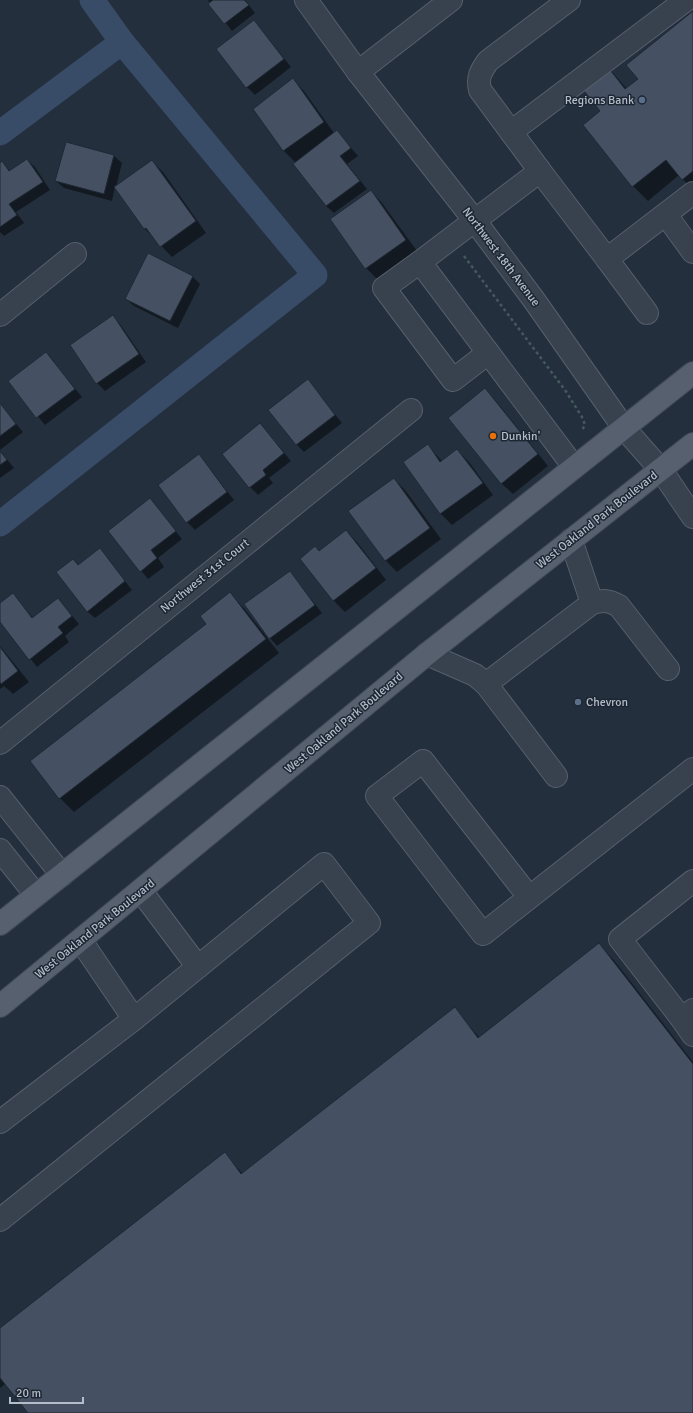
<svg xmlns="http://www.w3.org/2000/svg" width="693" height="1413" font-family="Signika,sans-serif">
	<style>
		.shadow { fill: #0007 }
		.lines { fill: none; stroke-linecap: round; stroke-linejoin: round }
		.canal { stroke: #394c67; stroke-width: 25 }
		.building { fill: #455162; stroke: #1f2835 }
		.minor-casing { stroke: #565f6c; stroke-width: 24 }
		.major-casing { stroke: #414a57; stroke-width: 24 }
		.path { stroke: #44595c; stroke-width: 2.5; stroke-dasharray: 3 3; stroke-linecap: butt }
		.minor { stroke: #38414e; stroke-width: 22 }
		.major { stroke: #56606e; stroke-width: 22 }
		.service-dot { fill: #5c6f8a; stroke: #1d2633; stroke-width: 1.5 }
		.food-dot { fill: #e8710a; stroke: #1d2633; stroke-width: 1.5 }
		.labels { text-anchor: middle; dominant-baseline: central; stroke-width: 3; stroke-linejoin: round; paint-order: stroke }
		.poi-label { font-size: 12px; fill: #b4bcc9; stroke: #1d2633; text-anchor: start }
		.street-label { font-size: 12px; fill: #b4bcc9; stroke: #1d2633 }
	</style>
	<rect width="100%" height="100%" fill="#242f3e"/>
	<g class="shadow">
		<polygon points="208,0 245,0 255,13 232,31"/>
		<polygon points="693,12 693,190 679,175 648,201 633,186 584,125 602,111 600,58 627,89 639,80"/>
		<polygon points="254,21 291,67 255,95 247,87"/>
		<polygon points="293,80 304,91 334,133 337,131 358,156 347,164 367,189 334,213 326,206 296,163 284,151"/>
		<polygon points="67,143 114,156 122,163 116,187 152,161 163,172 206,233 172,257 145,229 115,187 112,201 64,188 56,181"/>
		<polygon points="27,160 35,167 50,190 16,212 24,223 4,236 0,232 0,164 2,163 10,171"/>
		<polygon points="371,191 382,203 417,251 377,279 366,268"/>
		<polygon points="148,255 193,277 200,284 178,328 134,306 126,299"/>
		<polygon points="113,317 120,324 146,362 105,391 97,383"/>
		<polygon points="46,353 82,397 45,425 9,382"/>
		<polygon points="308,381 342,423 304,452 296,444"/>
		<polygon points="485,390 496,401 548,466 513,494 501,483"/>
		<polygon points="0,405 23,432 0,450"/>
		<polygon points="260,424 291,461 269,478 273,483 258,495 250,487"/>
		<polygon points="428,446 442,461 457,450 469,462 493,495 452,525 441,514 404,463"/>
		<polygon points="0,451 14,468 0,478"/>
		<polygon points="199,455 234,500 195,530 187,522"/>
		<polygon points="394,479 405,490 441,539 397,572 386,561 350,512"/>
		<polygon points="150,500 182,539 158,558 164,567 148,579 109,531"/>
		<polygon points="346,531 357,542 386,580 345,612 334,601 301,559 319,551"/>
		<polygon points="100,550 132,590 95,618 87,611 73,560 79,566"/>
		<polygon points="290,572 322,613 277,646 270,638"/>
		<polygon points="230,594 244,608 279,653 74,812 60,798 208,625"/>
		<polygon points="13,595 33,618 58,599 79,624 65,636 69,642 37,667 0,620 0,605"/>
		<polygon points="0,646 29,682 13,694 4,686 0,689"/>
		<polygon points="599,945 613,959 693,1062 693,1413 29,1413 6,1383 0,1388 0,1329 224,1154 243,1174 454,1009 480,1038"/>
	</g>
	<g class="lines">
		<g class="canal">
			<polyline points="0,133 122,42"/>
			<polyline points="0,524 315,275 122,42 92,0"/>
		</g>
	</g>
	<g class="building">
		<polygon points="213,0 244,0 249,5 224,24 208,4"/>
		<polygon points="693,11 693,171 682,180 666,160 632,187 583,125 600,111 574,78 600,57 625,89 638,79 626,65"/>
		<polygon points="254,20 284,59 246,88 216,49"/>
		<polygon points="293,78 324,122 283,151 253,109"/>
		<polygon points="337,130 351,148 340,156 360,181 326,206 293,164"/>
		<polygon points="66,142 114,155 104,194 55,181"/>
		<polygon points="27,159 43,182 9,204 17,215 0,227 0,163 2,161 9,171"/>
		<polygon points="152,160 196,221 160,247 146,228 144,229 114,187"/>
		<polygon points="371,190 406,240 365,269 330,219"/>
		<polygon points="148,253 193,276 170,321 125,299"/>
		<polygon points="113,315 139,354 96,384 70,345"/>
		<polygon points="46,352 75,389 36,418 8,381"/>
		<polygon points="308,379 335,415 296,445 268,410"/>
		<polygon points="485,388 538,454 501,484 448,418"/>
		<polygon points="0,403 16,424 0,436"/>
		<polygon points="260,423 284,453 263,470 266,475 249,488 222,454"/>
		<polygon points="428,444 440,462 457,449 483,483 440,514 403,462"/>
		<polygon points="0,451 7,460 0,465"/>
		<polygon points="199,454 227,492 186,523 158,485"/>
		<polygon points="394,478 430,528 385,561 348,511"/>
		<polygon points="150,498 176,531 151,550 157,558 140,572 108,531"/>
		<polygon points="346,530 376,568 333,601 300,559 315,546 319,551"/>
		<polygon points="100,548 125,581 87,612 56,572 73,559 78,565"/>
		<polygon points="290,571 315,605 269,639 244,604"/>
		<polygon points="230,592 266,639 59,799 30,761 206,624 200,616"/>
		<polygon points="13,593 32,618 58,598 72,616 58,627 63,633 29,660 0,622 0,603"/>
		<polygon points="0,647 18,671 1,684 0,682"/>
		<polygon points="599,943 693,1064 693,1413 28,1413 0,1378 0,1328 225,1152 241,1174 455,1007 478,1038"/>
	</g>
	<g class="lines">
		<defs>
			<g id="minor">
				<polyline points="306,0 358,72 475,221 534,300 624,428 661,470 693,517"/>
				<polyline points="358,72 451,0"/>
				<polyline points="511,132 686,0"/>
				<path d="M 540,171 L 480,90 C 477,77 481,71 488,61 L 569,0"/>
				<polyline points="666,215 693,252"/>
				<polyline points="420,262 384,288 453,380 488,353"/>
				<polyline points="647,313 607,259 693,193"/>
				<polyline points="0,315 75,254"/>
				<polyline points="574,467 420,262 540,171 607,259"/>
				<path d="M 592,603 C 603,600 609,600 619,606 L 668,669"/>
				<polyline points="427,654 475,675 486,684 556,776"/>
				<polyline points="486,684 592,603 571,540"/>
				<polyline points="0,743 411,410"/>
				<polyline points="0,797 62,875"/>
				<polyline points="0,850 36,895"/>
				<polyline points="693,881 620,939 682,1019 693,1010"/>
				<polyline points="141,891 198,967"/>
				<polyline points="529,897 423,761 377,796 483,934 693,769"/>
				<polyline points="81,941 134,1019"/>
				<polyline points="682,1019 693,1035"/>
				<polyline points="0,1122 134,1019 324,864 369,923 0,1220"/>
			</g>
			<g id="major">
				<polyline points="0,924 693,373"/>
				<polyline points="0,1006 427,654 693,444"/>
			</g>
		</defs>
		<use href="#minor" class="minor-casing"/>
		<use href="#major" class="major-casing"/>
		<polyline class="path" points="464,256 565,390 582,417 585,425 582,430"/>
		<use href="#minor" class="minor"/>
		<use href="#major" class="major"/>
	</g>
	<g class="service-dot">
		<circle cx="642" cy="100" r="4"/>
		<circle cx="578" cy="702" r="4"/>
	</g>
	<circle class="food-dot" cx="493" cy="436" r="4"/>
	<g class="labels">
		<g class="poi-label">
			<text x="634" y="100" text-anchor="end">Regions Bank</text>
			<text x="501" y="436">Dunkin'</text>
			<text x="586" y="702">Chevron</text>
		</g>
		<g class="street-label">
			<text transform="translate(501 257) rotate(53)">Northwest 18th Avenue</text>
			<text transform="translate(597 520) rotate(-38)">West Oakland Park Boulevard</text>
			<text transform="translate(205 576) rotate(-39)">Northwest 31st Court</text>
			<text transform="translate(344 723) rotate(-40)">West Oakland Park Boulevard</text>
			<text transform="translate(95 929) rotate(-39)">West Oakland Park Boulevard</text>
		</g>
	</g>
	<path d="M10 1397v6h73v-6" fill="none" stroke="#b4bcc9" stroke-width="2"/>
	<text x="16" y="1397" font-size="12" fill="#b4bcc9" stroke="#1d2633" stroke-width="3" paint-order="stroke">20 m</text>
</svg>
